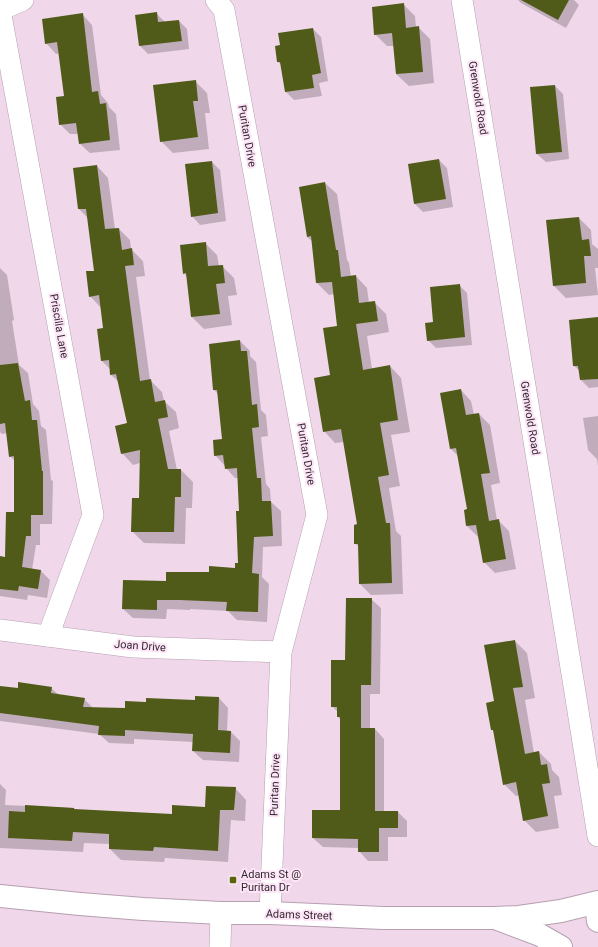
<svg xmlns="http://www.w3.org/2000/svg" width="598" height="947" font-family="Roboto,sans-serif">
	<style>
		.shadow { fill: #0003 }
		.building { fill: #505b19 }
		.lines { fill: none; stroke-linecap: round; stroke-linejoin: round }
		.minor-casing { stroke: #b69fb0; stroke-width: 22 }
		.tertiary-casing { stroke: #b69fb0; stroke-width: 24 }
		.primary-casing { stroke: #b69fb0; stroke-width: 24 }
		.minor { stroke: #fff; stroke-width: 21 }
		.tertiary { stroke: #fff; stroke-width: 22 }
		.primary { stroke: #fff; stroke-width: 22 }
		.poi-dot { fill: #586508; stroke: #fde5f7; stroke-width: 1.5 }
		.labels { text-anchor: middle; dominant-baseline: central; stroke-width: 4; stroke-linejoin: round; paint-order: stroke }
		.street-label { font-size: 11px; fill: #322930; stroke: #fde5f7 }
		.poi-label { font-size: 11px; fill: #322930; stroke: #fde5f7; text-anchor: start }
	</style>
	<rect width="100%" height="100%" fill="#f0d8ea"/>
	<g class="shadow">
		<polygon points="518,0 574,0 579,5 566,28 521,3"/>
		<polygon points="403,4 415,16 416,28 418,27 430,39 434,83 409,86 396,74 394,46 387,46 375,34"/>
		<polygon points="156,13 165,22 179,21 187,29 189,49 148,54 140,46"/>
		<polygon points="82,14 92,25 101,95 108,103 109,107 116,114 120,150 90,153 79,143 78,134 70,134 60,124 65,97 60,53 56,54 46,43"/>
		<polygon points="313,29 321,37 328,81 319,83 322,96 294,100 286,92 282,65 278,62 281,46"/>
		<polygon points="195,81 207,93 210,113 205,113 209,149 173,153 161,141"/>
		<polygon points="555,86 563,94 569,159 546,162 537,154"/>
		<polygon points="439,160 447,168 453,207 423,212 415,204"/>
		<polygon points="212,162 220,170 226,221 200,225 192,216"/>
		<polygon points="97,166 108,178 115,229 119,229 130,240 131,249 143,261 145,276 136,277 150,380 162,392 164,401 176,412 179,428 169,431 177,470 181,470 193,482 192,508 186,508 185,544 144,543 132,531 140,500 140,463 133,465 122,453 128,424 119,382 111,375 111,370 102,361 98,330 104,329 101,308 90,296 95,272 88,218 79,209"/>
		<polygon points="325,183 337,194 347,260 349,263 351,277 356,276 367,288 369,303 374,302 386,314 389,332 367,336 372,369 390,366 401,378 410,432 391,435 400,486 389,488 396,531 401,536 403,594 371,595 360,584 359,547 355,543 358,525 344,442 335,443 324,431 338,327 334,294 329,295 317,283 312,241 307,237"/>
		<polygon points="579,218 591,230 592,244 598,249 598,268 595,268 598,295 566,298 554,286"/>
		<polygon points="205,243 217,255 219,266 222,266 234,278 237,295 228,296 232,325 204,329 192,317 187,277 184,273"/>
		<polygon points="0,268 7,275 14,320 12,321 19,365 28,373 33,404 39,411 41,426 46,430 51,480 53,481 52,524 40,524 40,545 36,545 32,570 41,571 50,580 47,598 28,595 27,600 0,596 0,557 6,558 15,513 15,461 10,456 8,433 2,434 0,432"/>
		<polygon points="459,285 467,293 472,345 436,348 428,340 434,323"/>
		<polygon points="598,318 598,387 589,388 581,380 580,371 574,366"/>
		<polygon points="240,341 250,351 250,356 256,362 261,410 266,415 268,436 261,437 266,484 270,489 271,502 281,511 282,546 263,547 262,577 269,584 267,622 237,620 228,611 190,609 190,610 167,609 166,619 133,618 123,609 167,582 236,569 239,564 240,512 238,478 235,478 226,468 225,466 215,455 223,440 218,394 214,390"/>
		<polygon points="461,390 471,401 474,415 479,414 490,425 500,483 491,485 497,520 498,520 509,531 516,569 495,573 484,562 478,537 467,526 465,511 468,510 459,457 451,449 441,394"/>
		<polygon points="598,416 598,466 597,459 588,450 583,418"/>
		<polygon points="371,599 381,608 380,694 370,694 370,729 375,729 384,739 384,812 398,812 407,821 407,837 388,837 388,861 368,861 359,851 359,848 323,847 313,838 341,811 341,720 338,717 338,712 332,706 346,662"/>
		<polygon points="515,641 527,653 535,698 525,700 534,753 539,752 551,764 552,770 559,777 562,795 554,796 559,828 536,832 524,820 520,795 516,796 504,784 494,731 492,730 495,702"/>
		<polygon points="0,687 18,689 51,688 60,696 84,699 93,708 126,709 147,703 196,701 219,698 228,708 227,732 231,732 240,741 239,762 203,760 193,751 194,742 134,739 134,744 109,743 99,734 0,721"/>
		<polygon points="0,784 6,790 5,805 74,808 76,810 173,815 206,808 235,788 246,800 245,821 231,820 228,862 165,858 164,862 121,860 110,849 110,844 84,843 83,852 0,848"/>
	</g>
	<g class="building">
		<polygon points="521,0 569,0 558,20"/>
		<polygon points="404,3 406,28 419,26 423,72 396,74 392,33 374,35 372,7"/>
		<polygon points="157,12 158,22 179,20 182,41 139,46 135,15"/>
		<polygon points="83,13 92,92 98,91 100,104 106,103 110,140 79,144 76,123 59,125 56,97 64,96 57,42 45,44 42,19"/>
		<polygon points="313,28 321,73 312,75 314,88 285,92 280,62 277,62 275,46 280,45 278,33"/>
		<polygon points="196,80 198,101 193,101 198,137 160,142 153,85"/>
		<polygon points="555,85 562,152 536,154 530,87"/>
		<polygon points="439,159 446,199 414,204 408,164"/>
		<polygon points="212,161 218,213 191,217 185,164"/>
		<polygon points="97,165 105,229 119,228 122,250 132,248 134,265 125,266 140,381 151,379 155,402 165,400 168,417 158,419 168,469 181,469 181,497 175,497 174,532 131,532 132,498 139,498 140,450 121,454 115,426 127,423 116,374 110,375 109,360 101,361 97,329 103,328 99,295 89,297 86,271 94,271 86,209 78,209 73,168"/>
		<polygon points="325,182 336,250 338,250 341,277 356,275 359,303 375,301 378,321 356,324 363,370 390,365 398,420 380,423 389,475 378,477 386,523 390,523 392,583 359,584 358,544 354,544 354,525 357,524 341,429 323,432 314,378 330,375 323,328 337,326 332,282 316,283 311,236 307,237 299,187"/>
		<polygon points="579,217 582,240 589,239 591,256 584,256 586,283 553,286 546,220"/>
		<polygon points="206,242 208,266 223,265 225,283 216,284 220,314 191,317 186,273 183,274 180,245"/>
		<polygon points="460,284 465,337 427,341 425,323 433,322 430,287"/>
		<polygon points="598,317 598,379 580,380 578,366 573,366 569,320"/>
		<polygon points="240,340 241,351 247,351 252,405 257,404 259,427 252,428 257,478 261,478 262,501 271,501 273,536 254,537 252,573 259,574 258,612 226,611 227,602 180,600 157,600 157,610 122,609 123,580 166,581 166,572 209,572 209,566 235,568 235,563 238,563 236,511 239,511 237,468 225,469 223,455 214,456 213,440 222,439 217,390 213,390 209,344"/>
		<polygon points="18,363 25,401 30,400 32,420 37,420 42,471 43,471 43,515 31,515 31,536 26,536 22,567 41,570 38,589 19,586 18,591 0,589 0,556 5,557 6,512 14,512 14,456 9,457 5,423 0,424 0,365"/>
		<polygon points="461,389 466,415 479,413 490,473 481,474 489,521 499,519 506,559 483,563 476,525 466,526 464,510 467,509 456,448 450,449 440,393"/>
		<polygon points="346,598 372,598 371,685 361,685 361,728 375,728 375,811 398,811 398,828 379,828 379,852 358,852 358,839 312,838 312,810 340,810 340,717 337,717 337,707 331,707 331,660 345,660"/>
		<polygon points="515,640 523,687 513,688 525,754 539,751 541,765 547,764 550,783 542,784 548,816 523,821 516,782 503,785 493,730 491,730 486,703 494,701 484,645"/>
		<polygon points="18,682 52,687 51,693 85,698 83,707 125,708 125,701 146,702 146,698 195,700 195,696 219,697 218,730 231,731 230,753 192,751 193,734 125,730 125,736 98,735 99,726 0,713 0,686 18,688"/>
		<polygon points="206,786 236,787 234,810 220,810 218,851 154,847 153,851 109,849 109,834 73,832 72,841 8,838 9,811 25,812 25,805 74,808 74,809 172,814 172,805 205,807"/>
	</g>
	<g class="lines">
		<defs>
			<g id="minor">
				<polyline points="216,0 224,10 317,515 281,652 270,913"/>
				<polyline points="462,0 574,686 598,836"/>
				<polyline points="0,10 93,515 48,636"/>
				<polyline points="0,10 23,0"/>
				<polyline points="0,630 133,647 281,652"/>
				<polyline points="220,947 221,913"/>
			</g>
			<g id="tertiary">
				<polyline points="596,903 598,921"/>
				<polyline points="495,918 540,935 561,947"/>
			</g>
			<polyline id="primary" points="0,896 80,904 143,909 221,913 270,913 383,918 495,918 519,917 561,911 598,902"/>
		</defs>
		<use href="#minor" class="minor-casing"/>
		<use href="#tertiary" class="tertiary-casing"/>
		<use href="#primary" class="primary-casing"/>
		<use href="#minor" class="minor"/>
		<use href="#tertiary" class="tertiary"/>
		<use href="#primary" class="primary"/>
	</g>
	<rect class="poi-dot" x="229" y="876" width="8" height="8" rx="2"/>
	<g class="labels">
		<g class="street-label">
			<text transform="translate(478 98) rotate(81)">Grenwold Road</text>
			<text transform="translate(247 136) rotate(80)">Puritan Drive</text>
			<text transform="translate(59 326) rotate(80)">Priscilla Lane</text>
			<text transform="translate(530 418) rotate(81)">Grenwold Road</text>
			<text transform="translate(306 454) rotate(80)">Puritan Drive</text>
			<text transform="translate(140 646) rotate(4)">Joan Drive</text>
			<text transform="translate(275 785) rotate(-88)">Puritan Drive</text>
			<text transform="translate(299 915) rotate(2)">Adams Street</text>
		</g>
		<g class="poi-label">
			<text x="241" y="874">Adams St @<tspan x="241" dy="13">Puritan Dr</tspan></text>
		</g>
	</g>
</svg>
